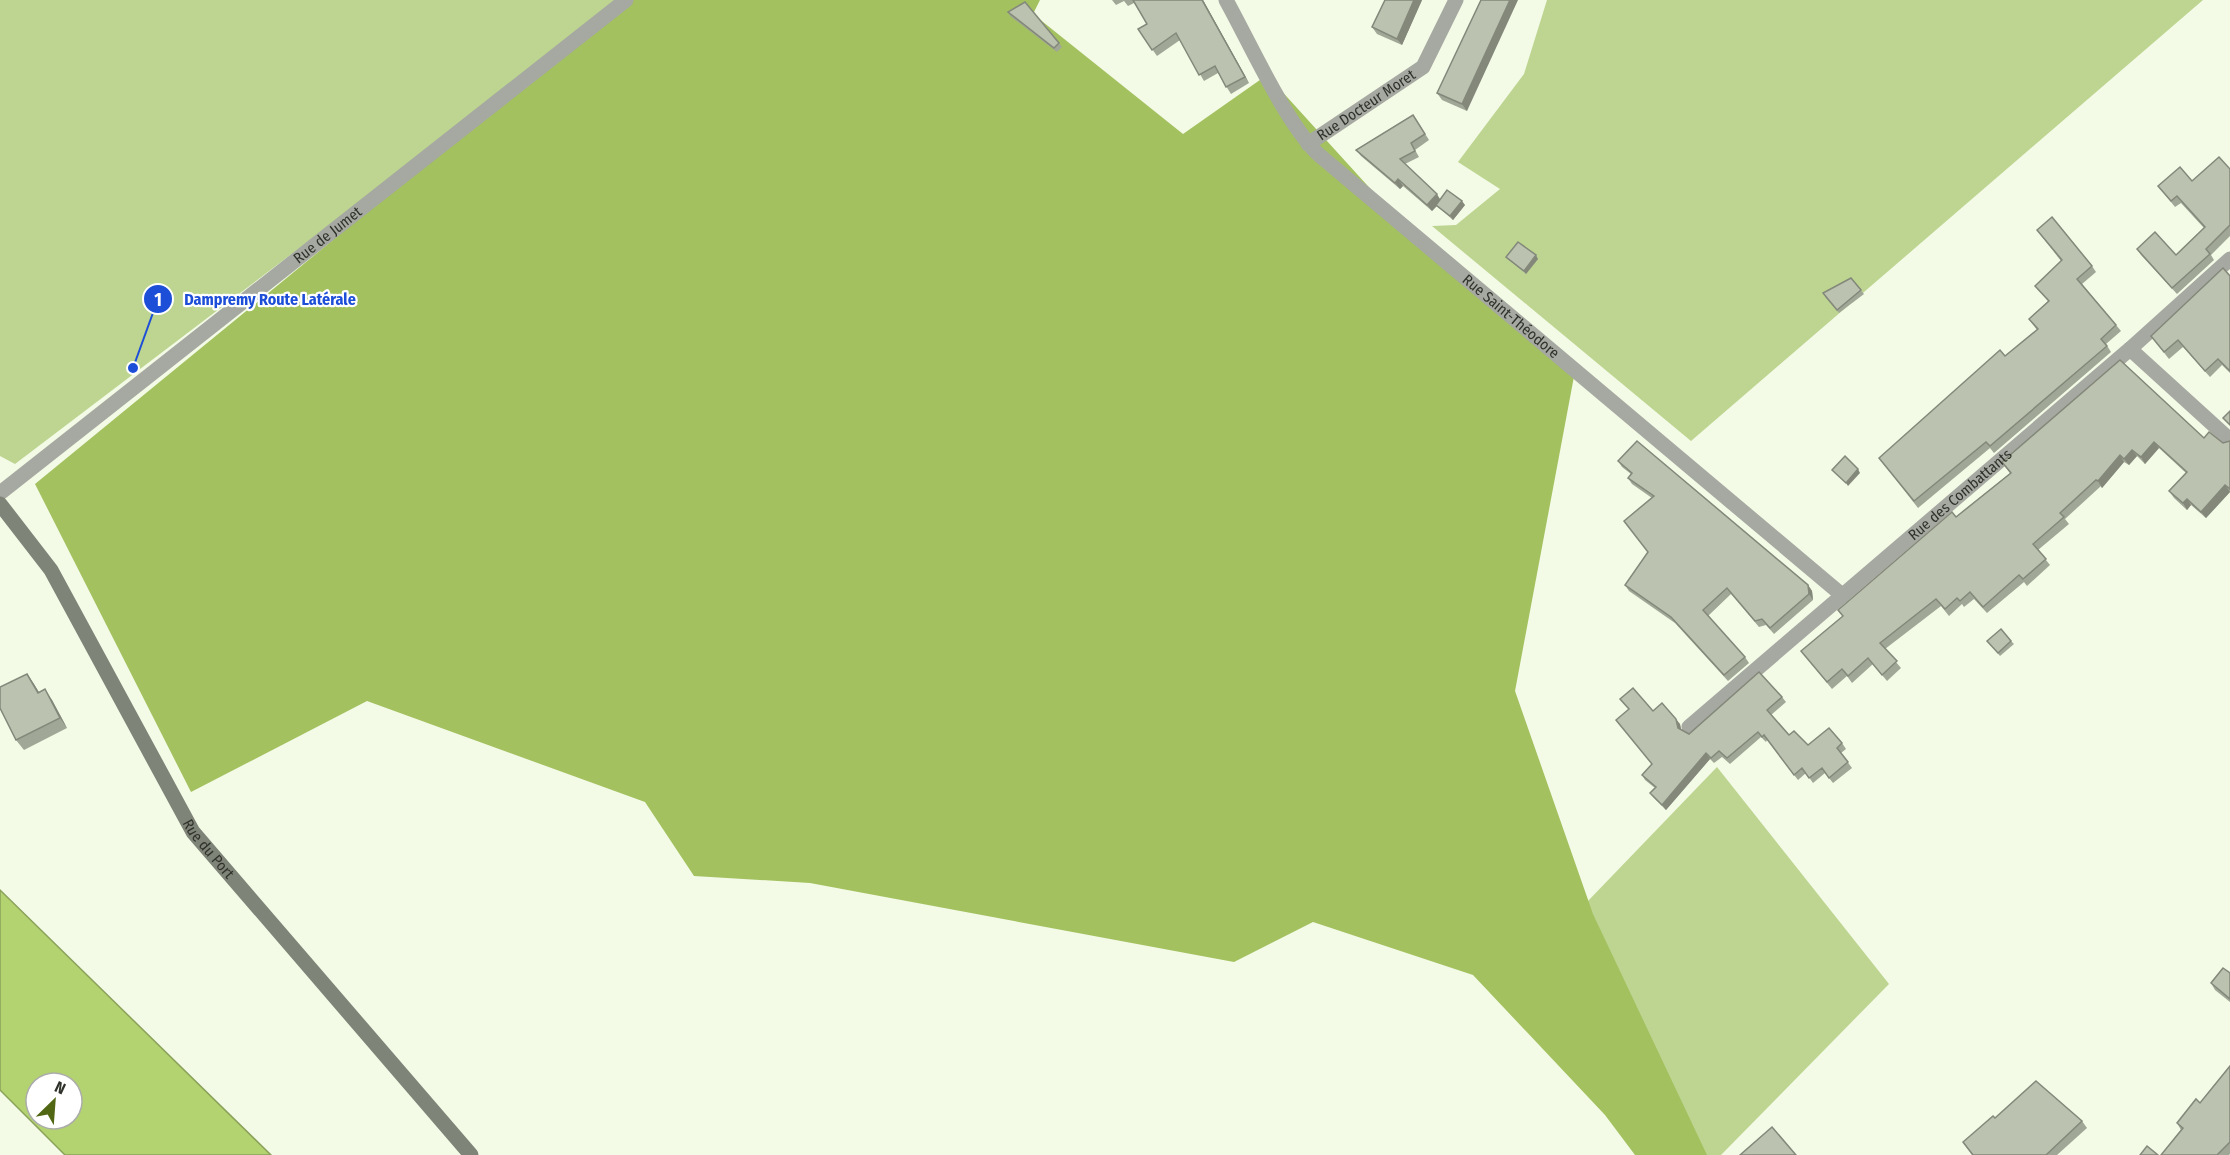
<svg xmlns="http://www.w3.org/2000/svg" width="2230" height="1155" font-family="'Fira Sans Condensed',sans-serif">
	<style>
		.green { fill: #bdd590 }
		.forest { fill: #a3c15f }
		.water { fill: #b3d270; stroke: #8ba25b; stroke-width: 1.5; fill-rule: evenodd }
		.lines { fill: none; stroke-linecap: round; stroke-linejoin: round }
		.minor { stroke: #a6a9a1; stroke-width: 15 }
		.tertiary { stroke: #a6a9a1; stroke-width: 15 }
		.secondary { stroke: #7f8478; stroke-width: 15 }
		.wall { fill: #a1a796 }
		.shaded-wall { fill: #83887a }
		.building { fill: #bbc2af; stroke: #83887a; stroke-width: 1.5 }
		.labels { text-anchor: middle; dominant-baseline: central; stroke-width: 4.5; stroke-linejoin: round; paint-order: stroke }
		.street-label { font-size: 15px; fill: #2f322a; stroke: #fff }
		.leader { fill: none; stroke: #1d4ed8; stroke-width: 2 }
		.callout-dot { fill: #1d4ed8; stroke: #fff; stroke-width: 2 }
		.mark-label { font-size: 18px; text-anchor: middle; font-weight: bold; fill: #fff }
		.callout-label { font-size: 16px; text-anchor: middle; font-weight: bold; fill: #1d4ed8; stroke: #fff; stroke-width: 4.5; stroke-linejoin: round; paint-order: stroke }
	</style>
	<rect width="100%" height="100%" fill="#f3fae6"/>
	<g class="green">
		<polygon points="0,0 626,0 15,464 0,456"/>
		<polygon points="1547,0 2203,0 1691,441 1432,226 1456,225 1500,189 1458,162 1524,74"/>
		<polygon points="1717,767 1889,984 1721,1155 1705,1155 1587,902"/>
	</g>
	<polygon class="forest" points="626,0 1040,0 1033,14 1183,134 1267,75 1406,228 1575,371 1515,691 1593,914 1707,1155 1635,1155 1605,1115 1473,975 1313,922 1234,962 810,883 694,876 645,802 367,701 191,792 35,484"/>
	<path class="water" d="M 0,890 L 271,1155 L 65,1155 L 0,1090 ZM 36,1083 L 72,1083 L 72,1119 L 36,1119 Z"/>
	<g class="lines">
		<g class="minor">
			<path id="s1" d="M 1226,0 C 1251,45 1284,120 1318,154 L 1842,595"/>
			<path id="s2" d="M 1308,144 L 1423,67 L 1456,0"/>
			<polyline points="2130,349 2230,440"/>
			<path id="s3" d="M 1689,727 L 2130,349 L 2230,259"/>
		</g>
		<path class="tertiary" id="s4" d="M 0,493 L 626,0"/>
		<path class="secondary" id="s5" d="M 0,504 L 51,570 L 193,832 L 471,1155"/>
	</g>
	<g class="wall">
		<polygon points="1112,0 1203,0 1249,83 1231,94 1218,73 1204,81 1180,40 1157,56 1138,29 1147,24 1134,3 1128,6 1124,1 1116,5"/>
		<polygon points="1385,0 1422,0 1402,45 1377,34 1372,27"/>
		<polygon points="1481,0 1467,111 1442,100 1437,93"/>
		<polygon points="1008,12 1059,43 1062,47 1057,52 1010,16"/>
		<polygon points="1413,115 1429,140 1415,150 1419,157 1405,164 1440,199 1465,205 1453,220 1437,206 1432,211 1403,186 1400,189 1361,156 1356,150"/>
		<polygon points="2230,169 2230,236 2211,255 2214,260 2177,294 2141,255 2137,249 2176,255 2204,228 2181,203 2175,207 2158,186 2192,181"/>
		<polygon points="2037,230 2092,266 2096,272 2082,284 2121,331 2106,344 2111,352 1994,453 1990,448 1918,508 1879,458 2037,330 2029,319 2048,301 2035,286 2061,261"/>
		<polygon points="1506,257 1538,259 1526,274 1509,260"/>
		<polygon points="2230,276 2230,373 2222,365 2210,377 2183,347 2169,359 2151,336"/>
		<polygon points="1851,278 1864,294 1839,313 1825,297"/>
		<polygon points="2120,360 2204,438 2223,443 2230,441 2230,492 2206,518 2191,505 2187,510 2174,498 2169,491 2186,473 2159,448 2145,464 2137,456 2129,465 2124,462 2102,488 2101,486 2065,519 2069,524 2038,550 2050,565 2027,586 2024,582 1987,613 1974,599 1964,607 1962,604 1949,616 1941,606 1885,649 1901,668 1887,681 1873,664 1852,683 1847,676 1832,689 1801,651 1843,617 1838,610 1956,517 2010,473 2002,462"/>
		<polygon points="1618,461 1808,585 1812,591 1813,600 1774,634 1766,625 1759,627 1731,594 1708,616 1745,657 1749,663 1728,681 1675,623 1629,591 1625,585 1648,552 1624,521 1652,498 1632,484 1628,478 1631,474 1622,467"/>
		<polygon points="2011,641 2014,644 2000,656 1990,644"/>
		<polygon points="27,674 39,692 52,700 67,728 24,750 16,740"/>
		<polygon points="1782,697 1786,702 1771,715 1789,735 1808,745 1842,743 1846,749 1841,753 1852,768 1833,783 1825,773 1813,783 1806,773 1798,780 1767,740 1766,742 1761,737 1730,764 1722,757 1714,763 1710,759 1666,810 1654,798 1650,793 1655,788 1645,780 1642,775 1652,764 1616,720 1629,709 1620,699 1653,711 1680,724 1681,730 1689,734"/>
		<polygon points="2230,973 2230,1002 2215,990 2211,983"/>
		<polygon points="2230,1066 2230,1154 2229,1155 2161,1155 2181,1130 2177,1123 2200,1103"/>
		<polygon points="1995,1118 2082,1121 2087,1128 2057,1155 1972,1155 1963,1142"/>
	</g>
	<g class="shaded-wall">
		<polygon points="1202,0 1203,0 1249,83 1245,77"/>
		<polygon points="1414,0 1422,0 1402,45 1397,39"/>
		<polygon points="1510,0 1518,0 1467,111 1462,104"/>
		<polygon points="1398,179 1403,186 1400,189 1395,183"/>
		<polygon points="1437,194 1441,201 1432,211 1427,205"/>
		<polygon points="1462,201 1465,205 1453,220 1450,216"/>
		<polygon points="1536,255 1538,259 1526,274 1524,271"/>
		<polygon points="2154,442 2159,448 2145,464 2141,457"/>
		<polygon points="2132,450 2137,456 2129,465 2124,459"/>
		<polygon points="2120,455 2124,462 2102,488 2098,481"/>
		<polygon points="1858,469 1860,473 1848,486 1846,483"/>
		<polygon points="2225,485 2230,492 2206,518 2201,512"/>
		<polygon points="2187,499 2191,505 2187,510 2183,503"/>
		<polygon points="1808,585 1812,591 1813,600 1809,594"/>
		<polygon points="27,674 34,684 45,703 38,693"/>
		<polygon points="45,689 52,700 67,728 60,718"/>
		<polygon points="1676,719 1680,724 1682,734 1678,728"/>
		<polygon points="1706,753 1710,759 1666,810 1662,805"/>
	</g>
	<g class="building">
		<polygon points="1133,0 1202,0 1245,77 1226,87 1215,66 1199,75 1176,33 1152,50 1138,29 1147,24"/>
		<polygon points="1385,0 1414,0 1397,39 1372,27"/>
		<polygon points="1481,0 1510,0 1462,104 1437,93"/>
		<polygon points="1025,2 1059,43 1054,48 1008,12"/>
		<polygon points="1413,115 1425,134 1411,143 1415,151 1400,159 1437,194 1427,205 1398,179 1395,183 1356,150"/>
		<polygon points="2219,157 2230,169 2230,225 2206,249 2210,254 2172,288 2137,249 2155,232 2176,255 2205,227 2177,196 2171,201 2158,186 2180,167 2192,181"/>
		<polygon points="1447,190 1462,201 1450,216 1436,205"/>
		<polygon points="2052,217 2092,266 2077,279 2116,325 2101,339 2107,346 1990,446 1986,442 1914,501 1879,458 2000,350 2005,356 2038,329 2029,319 2049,301 2035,286 2062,260 2037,230"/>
		<polygon points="1518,242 1536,255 1524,271 1506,257"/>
		<polygon points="2223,268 2230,276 2230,371 2218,359 2205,371 2178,340 2164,352 2151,336"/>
		<polygon points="1851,278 1861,290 1837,310 1823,293"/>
		<polygon points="2120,360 2204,438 2209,432 2223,443 2230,441 2230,489 2225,485 2201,512 2187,499 2183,503 2169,491 2187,472 2154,442 2141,457 2132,450 2124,459 2120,455 2098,481 2096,480 2060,513 2064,517 2033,544 2046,559 2023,579 2019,575 1983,607 1970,592 1960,601 1957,598 1945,609 1936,599 1880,643 1897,661 1882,675 1868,658 1848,676 1842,669 1827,682 1801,651 1843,616 1838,610 1952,512 1956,517 2011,473 2002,462"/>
		<polygon points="2230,411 2230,425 2223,418"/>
		<polygon points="1637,441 1808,585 1809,594 1770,628 1762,619 1755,621 1727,588 1703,610 1745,657 1724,675 1671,617 1625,585 1648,552 1624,521 1654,496 1628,478 1632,473 1618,461"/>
		<polygon points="1845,456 1858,469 1846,483 1832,470"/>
		<polygon points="2001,629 2011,641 1998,653 1987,641"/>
		<polygon points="1759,672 1782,697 1767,710 1789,735 1794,731 1808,745 1829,728 1842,743 1837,748 1848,762 1829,778 1822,768 1809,778 1802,768 1794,775 1764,735 1762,737 1758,732 1727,758 1719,751 1711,758 1706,753 1662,805 1650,793 1656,787 1642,775 1652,764 1616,720 1629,709 1620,699 1633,688 1653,711 1662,703 1676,719 1678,728 1689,734"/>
		<polygon points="27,674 38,693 45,689 60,718 16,740 0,708 0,687"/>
		<polygon points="2223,968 2230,973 2230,999 2211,983"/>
		<polygon points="2230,1066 2230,1142 2217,1155 2161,1155 2183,1128 2177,1123 2196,1099 2200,1103"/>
		<polygon points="2036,1081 2082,1121 2046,1155 1973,1155 1963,1142 1993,1116 1995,1118"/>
		<polygon points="1772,1127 1796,1155 1740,1155"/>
		<polygon points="2147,1146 2158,1155 2140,1155"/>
	</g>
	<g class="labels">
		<g class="street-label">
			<text stroke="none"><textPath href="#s2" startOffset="70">Rue Docteur Moret</textPath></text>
			<text stroke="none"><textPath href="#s4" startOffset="417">Rue de Jumet</textPath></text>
			<text stroke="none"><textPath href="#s1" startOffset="432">Rue Saint-Théodore</textPath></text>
			<text stroke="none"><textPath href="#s3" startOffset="357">Rue des Combattants</textPath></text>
			<text stroke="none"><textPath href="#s5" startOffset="404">Rue du Port</textPath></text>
		</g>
	</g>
	<path class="leader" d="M133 368L158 299"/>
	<g class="callout-dot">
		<circle cx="133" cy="368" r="6"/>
		<circle cx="158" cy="299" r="15"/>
	</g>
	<g class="mark-label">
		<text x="158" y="306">1</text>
	</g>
	<g class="callout-label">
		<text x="270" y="305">Dampremy Route Latérale</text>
	</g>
	<g transform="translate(54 1101) rotate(25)"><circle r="28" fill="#ffffff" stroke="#acadaa" stroke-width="1.5"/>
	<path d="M0-4.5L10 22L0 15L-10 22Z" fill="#516714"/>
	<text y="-9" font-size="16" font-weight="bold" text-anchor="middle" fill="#2f322a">N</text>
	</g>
</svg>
